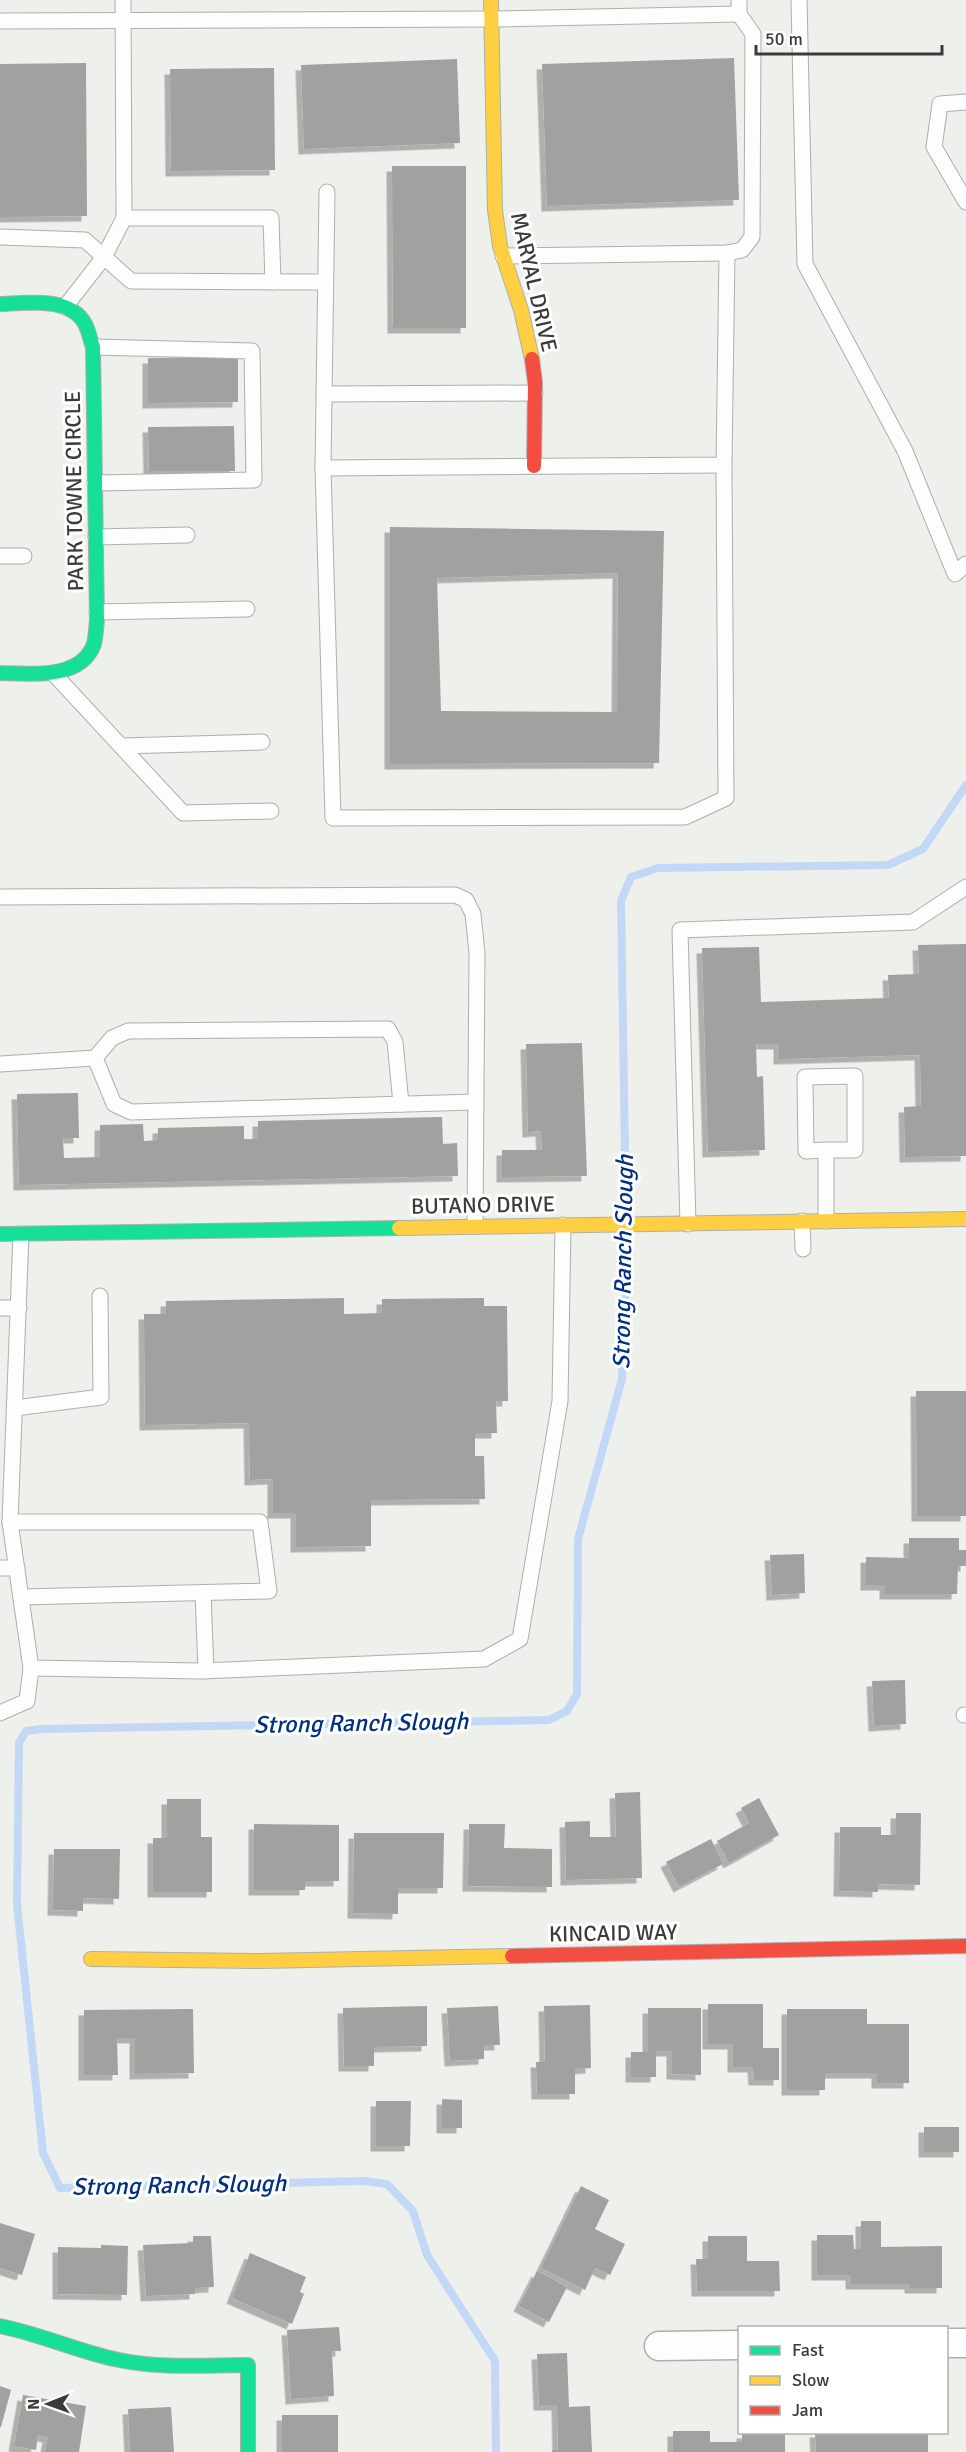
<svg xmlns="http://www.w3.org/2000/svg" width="966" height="2452" font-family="Signika,sans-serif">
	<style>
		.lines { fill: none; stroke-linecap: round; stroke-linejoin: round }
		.stream { stroke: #c3d8f7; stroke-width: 8 }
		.building { fill: #a0a29f; fill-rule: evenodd; filter: url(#shadow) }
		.lane-casing { stroke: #adafac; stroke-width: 17 }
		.street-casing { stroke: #adafac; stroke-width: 31 }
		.fast-casing { stroke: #adafac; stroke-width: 16 }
		.slow-casing { stroke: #adafac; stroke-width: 16 }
		.jam-casing { stroke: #adafac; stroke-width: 16 }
		.lane { stroke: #fcfdfc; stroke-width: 15 }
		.street { stroke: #fcfdfc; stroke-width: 28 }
		.fast { stroke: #16e098; stroke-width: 14 }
		.slow { stroke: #ffcf43; stroke-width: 14 }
		.jam { stroke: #f24e42; stroke-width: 14 }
		.labels { text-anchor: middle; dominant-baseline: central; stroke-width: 6; stroke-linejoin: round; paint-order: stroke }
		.street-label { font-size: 22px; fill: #3b3c39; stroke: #fff }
		.water-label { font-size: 24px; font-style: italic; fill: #002f84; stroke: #fff }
	</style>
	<defs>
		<filter id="shadow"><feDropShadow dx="-5.5" dy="5.5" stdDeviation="0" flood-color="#0004"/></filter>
	</defs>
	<rect width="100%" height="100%" fill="#edf0eb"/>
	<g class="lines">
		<g class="stream">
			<polyline points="626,1217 621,901 631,877 658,868 888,865 923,849 966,785"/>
			<polyline points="496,2452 495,2361 427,2255 413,2211 387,2184 365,2181 60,2188 43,2153 17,1904 19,1743 26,1731 41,1729 549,1720 567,1711 577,1694 578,1539 622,1379 627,1261 626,1232"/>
		</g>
	</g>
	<g class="building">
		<polygon points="734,58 739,200 547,206 542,64"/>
		<polygon points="457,59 460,143 304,149 301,65"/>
		<polygon points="86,63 87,216 0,217 0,64"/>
		<polygon points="274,68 275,170 171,171 170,69"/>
		<polygon points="392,166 466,166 466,328 393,328"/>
		<polygon points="238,357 238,402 148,403 148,358"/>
		<polygon points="234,426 235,471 149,471 148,427"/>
		<path d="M 390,527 L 664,531 L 659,763 L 390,764 ZM 618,573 L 617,712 L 441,711 L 437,578 Z"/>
		<polygon points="966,944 966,1156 905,1157 904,1107 921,1106 920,1055 779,1059 779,1044 756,1044 757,1077 763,1076 765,1150 708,1152 702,948 759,947 761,1002 889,998 888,975 919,974 918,945"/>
		<polygon points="582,1043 587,1176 502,1177 502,1150 542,1150 541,1131 528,1132 526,1044"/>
		<polygon points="78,1093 79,1138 63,1138 64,1158 100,1157 100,1125 143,1124 144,1141 158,1140 158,1128 244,1126 244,1139 258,1139 258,1121 442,1117 443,1144 457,1143 458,1176 19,1185 17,1094"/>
		<polygon points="344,1298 344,1314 382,1313 382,1299 484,1298 484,1306 507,1306 508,1401 496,1401 497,1433 475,1433 475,1456 484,1456 485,1499 371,1500 371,1546 296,1547 296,1513 273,1513 273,1479 250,1480 249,1423 145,1425 144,1314 166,1314 166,1301"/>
		<polygon points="916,1391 966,1391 966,1516 917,1516"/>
		<polygon points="909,1538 959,1538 959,1550 966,1550 966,1566 958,1566 957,1594 885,1594 885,1585 866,1585 866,1557 909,1558"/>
		<polygon points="804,1554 805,1593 772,1595 770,1555"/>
		<polygon points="905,1680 906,1724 874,1726 872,1681"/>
		<polygon points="640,1792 642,1878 566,1880 565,1822 590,1821 590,1837 616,1837 615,1793"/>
		<polygon points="759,1798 779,1835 729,1863 717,1841 749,1823 741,1808"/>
		<polygon points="167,1799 201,1799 201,1837 212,1837 212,1892 153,1892 153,1838 167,1838"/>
		<polygon points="896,1813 921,1813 920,1885 878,1884 878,1892 839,1891 840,1827 881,1827 881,1835 896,1835"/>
		<polygon points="254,1824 339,1825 339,1881 305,1881 305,1890 254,1890"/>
		<polygon points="469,1824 505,1824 504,1848 552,1849 552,1887 468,1886"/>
		<polygon points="354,1833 444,1833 443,1888 398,1888 398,1914 353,1913"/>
		<polygon points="711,1839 723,1864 679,1887 666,1862"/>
		<polygon points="54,1849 120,1849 119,1899 83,1898 83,1911 53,1910"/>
		<polygon points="708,2004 763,2004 763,2048 779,2048 779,2080 754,2080 753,2067 733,2067 733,2044 708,2044"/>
		<polygon points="590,2005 591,2068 575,2069 575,2094 537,2094 536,2062 545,2062 544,2006"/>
		<polygon points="427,2006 427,2046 374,2047 374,2066 344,2066 343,2008"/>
		<polygon points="498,2006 500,2045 484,2045 484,2059 450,2061 447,2008"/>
		<polygon points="648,2008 701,2008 701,2075 672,2074 672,2051 656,2051 656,2077 631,2077 631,2052 648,2052"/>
		<polygon points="193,2009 194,2073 135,2074 135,2038 117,2038 118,2075 84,2075 84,2010"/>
		<polygon points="787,2009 867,2009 867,2024 909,2024 909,2083 877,2083 877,2073 825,2073 825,2090 787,2090"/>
		<polygon points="442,2099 462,2100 462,2128 442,2128"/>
		<polygon points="376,2101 411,2101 410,2146 376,2146"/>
		<rect x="924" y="2127" width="35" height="25"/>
		<polygon points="581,2186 609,2200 595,2229 625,2244 610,2275 595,2268 585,2290 541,2268"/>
		<polygon points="861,2221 881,2221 881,2247 942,2246 942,2288 910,2288 910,2284 851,2284 851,2275 817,2275 817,2235 853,2235 854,2249 861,2249"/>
		<polygon points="0,2223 35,2234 22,2275 0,2268"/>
		<polygon points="193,2236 211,2236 214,2287 195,2288 195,2294 146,2296 143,2245 193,2243"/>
		<polygon points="708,2236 747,2236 747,2261 779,2261 780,2291 697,2291 696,2259 708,2259"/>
		<polygon points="101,2245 128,2246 127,2295 58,2294 58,2247 101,2248"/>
		<polygon points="250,2253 306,2277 300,2292 304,2294 292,2324 232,2298"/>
		<polygon points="537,2271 567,2287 549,2322 519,2306"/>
		<polygon points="339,2327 341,2351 332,2351 334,2396 291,2399 287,2330"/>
		<polygon points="567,2353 569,2407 590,2406 592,2452 552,2452 552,2450 558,2450 557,2405 539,2405 537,2354"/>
		<polygon points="0,2386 11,2390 1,2427 0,2427"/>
		<polygon points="23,2395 86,2406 79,2452 45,2452 48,2437 38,2435 36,2450 14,2446"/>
		<polygon points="171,2407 174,2452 130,2452 128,2409"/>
		<rect x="282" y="2415" width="56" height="37"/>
		<polygon points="673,2431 710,2431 710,2442 742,2442 742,2433 785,2433 785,2452 673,2452"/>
		<polygon points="815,2432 928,2432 928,2452 816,2452"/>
	</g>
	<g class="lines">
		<defs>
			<g id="lane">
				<polyline points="799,0 805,264 905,451 955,574 966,564"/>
				<polyline points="0,21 492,19 739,14 739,0"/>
				<polyline points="966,102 940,104 934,147 966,202"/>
				<polyline points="327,192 323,468 333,818 685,817 726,798 724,465"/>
				<polyline points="124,218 271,218 273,282"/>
				<polyline points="0,237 85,240 131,281 325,282"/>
				<polyline points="503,256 727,253 742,250 752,237 753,34 739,14"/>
				<polyline points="65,307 104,257 124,218 123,0"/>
				<polyline points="93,347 252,351 254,480 95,483"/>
				<polyline points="324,394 535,393"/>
				<polyline points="323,468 724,465 727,253"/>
				<polyline points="96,537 187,535"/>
				<polyline points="0,556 24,556"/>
				<polyline points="97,612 247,609"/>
				<polyline points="53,673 183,813 271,811"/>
				<polyline points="121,746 262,742"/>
				<polyline points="0,897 455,895 466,900 473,914 477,953 475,1226"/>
				<polyline points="95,1058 114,1104 131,1112 475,1102"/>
				<polyline points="0,1064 95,1058 112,1038 128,1031 388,1029 395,1042 401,1104"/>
				<polyline points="802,1221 803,1249"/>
				<polyline points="826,1221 826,1150 806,1151 805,1077 855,1076 855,1150 826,1150"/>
				<polyline points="688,1224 680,930 913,922 966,887"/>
				<polyline points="21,1234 10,1522 31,1668 201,1671 484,1659 520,1639 560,1401 563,1225"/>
				<polyline points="0,1308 19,1308"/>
				<polyline points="15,1408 101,1397 100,1296"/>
				<polyline points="10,1522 260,1522 269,1591 21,1597"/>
				<polyline points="0,1568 17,1568"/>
				<polyline points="203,1593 206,1671"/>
				<polyline points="0,1713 27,1701 31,1668"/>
				<polyline points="964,1715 966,1715"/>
			</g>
			<g id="street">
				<polyline points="946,2343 966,2343"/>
				<polyline points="659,2346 740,2345"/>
			</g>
			<g id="fast">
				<path d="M 0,304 C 26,303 70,296 85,324 C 89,331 90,340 93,347 L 97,620 C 96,628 96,636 94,644 C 81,680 30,674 0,673"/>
				<polyline points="0,1234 399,1228"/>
				<path d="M 0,2326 C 41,2334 79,2352 119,2360 C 161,2369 205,2365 248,2365 L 248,2452"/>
			</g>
			<g id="slow">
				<polyline points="491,0 495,210 500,246 521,310 532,359"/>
				<polyline points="399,1228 966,1219"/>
				<polyline points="91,1959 260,1961 512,1956"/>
			</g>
			<g id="jam">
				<polyline points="532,359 535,382 534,466"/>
				<polyline points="512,1956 966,1946"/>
			</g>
		</defs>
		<use href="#lane" class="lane-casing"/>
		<use href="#street" class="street-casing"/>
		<use href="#fast" class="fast-casing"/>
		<use href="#slow" class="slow-casing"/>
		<use href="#jam" class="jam-casing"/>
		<use href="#lane" class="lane"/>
		<use href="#street" class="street"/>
		<use href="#fast" class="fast"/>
		<use href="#slow" class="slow"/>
		<use href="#jam" class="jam"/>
	</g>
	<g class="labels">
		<g class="street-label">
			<text transform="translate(534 282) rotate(77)">MARYAL DRIVE</text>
			<text transform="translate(74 491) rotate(-91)">PARK TOWNE CIRCLE</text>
			<text transform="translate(483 1205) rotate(-1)">BUTANO DRIVE</text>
			<text transform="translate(613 1933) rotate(-1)">KINCAID WAY</text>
		</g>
		<g class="water-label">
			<text transform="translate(623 1262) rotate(-89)">Strong Ranch Slough</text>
			<text transform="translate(361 1723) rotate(-1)">Strong Ranch Slough</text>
			<text transform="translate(179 2185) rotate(-1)">Strong Ranch Slough</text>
		</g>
	</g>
	<rect x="738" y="2326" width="210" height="108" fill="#ffffff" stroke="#b1b1b0" stroke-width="1.5"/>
	<rect x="750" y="2346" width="30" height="9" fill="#16e098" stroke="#b1b1b0" stroke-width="1.5"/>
	<text x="792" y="2356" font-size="18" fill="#3b3c39">Fast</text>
	<rect x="750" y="2376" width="30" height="9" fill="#ffcf43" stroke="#b1b1b0" stroke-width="1.5"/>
	<text x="792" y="2386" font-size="18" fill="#3b3c39">Slow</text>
	<rect x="750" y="2406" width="30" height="9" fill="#f24e42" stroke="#b1b1b0" stroke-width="1.5"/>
	<text x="792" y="2416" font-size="18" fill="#3b3c39">Jam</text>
	<g transform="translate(48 2404) rotate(269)" stroke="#ffffff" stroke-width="4.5" paint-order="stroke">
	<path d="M0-4.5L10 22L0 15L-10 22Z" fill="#3b3c39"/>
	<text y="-9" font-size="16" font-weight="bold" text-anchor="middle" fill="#3b3c39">N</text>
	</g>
	<path d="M756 45v9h186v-9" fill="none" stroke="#3b3c39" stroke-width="3"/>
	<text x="765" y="45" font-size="18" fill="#3b3c39" stroke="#ffffff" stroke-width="4.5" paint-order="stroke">50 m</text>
</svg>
